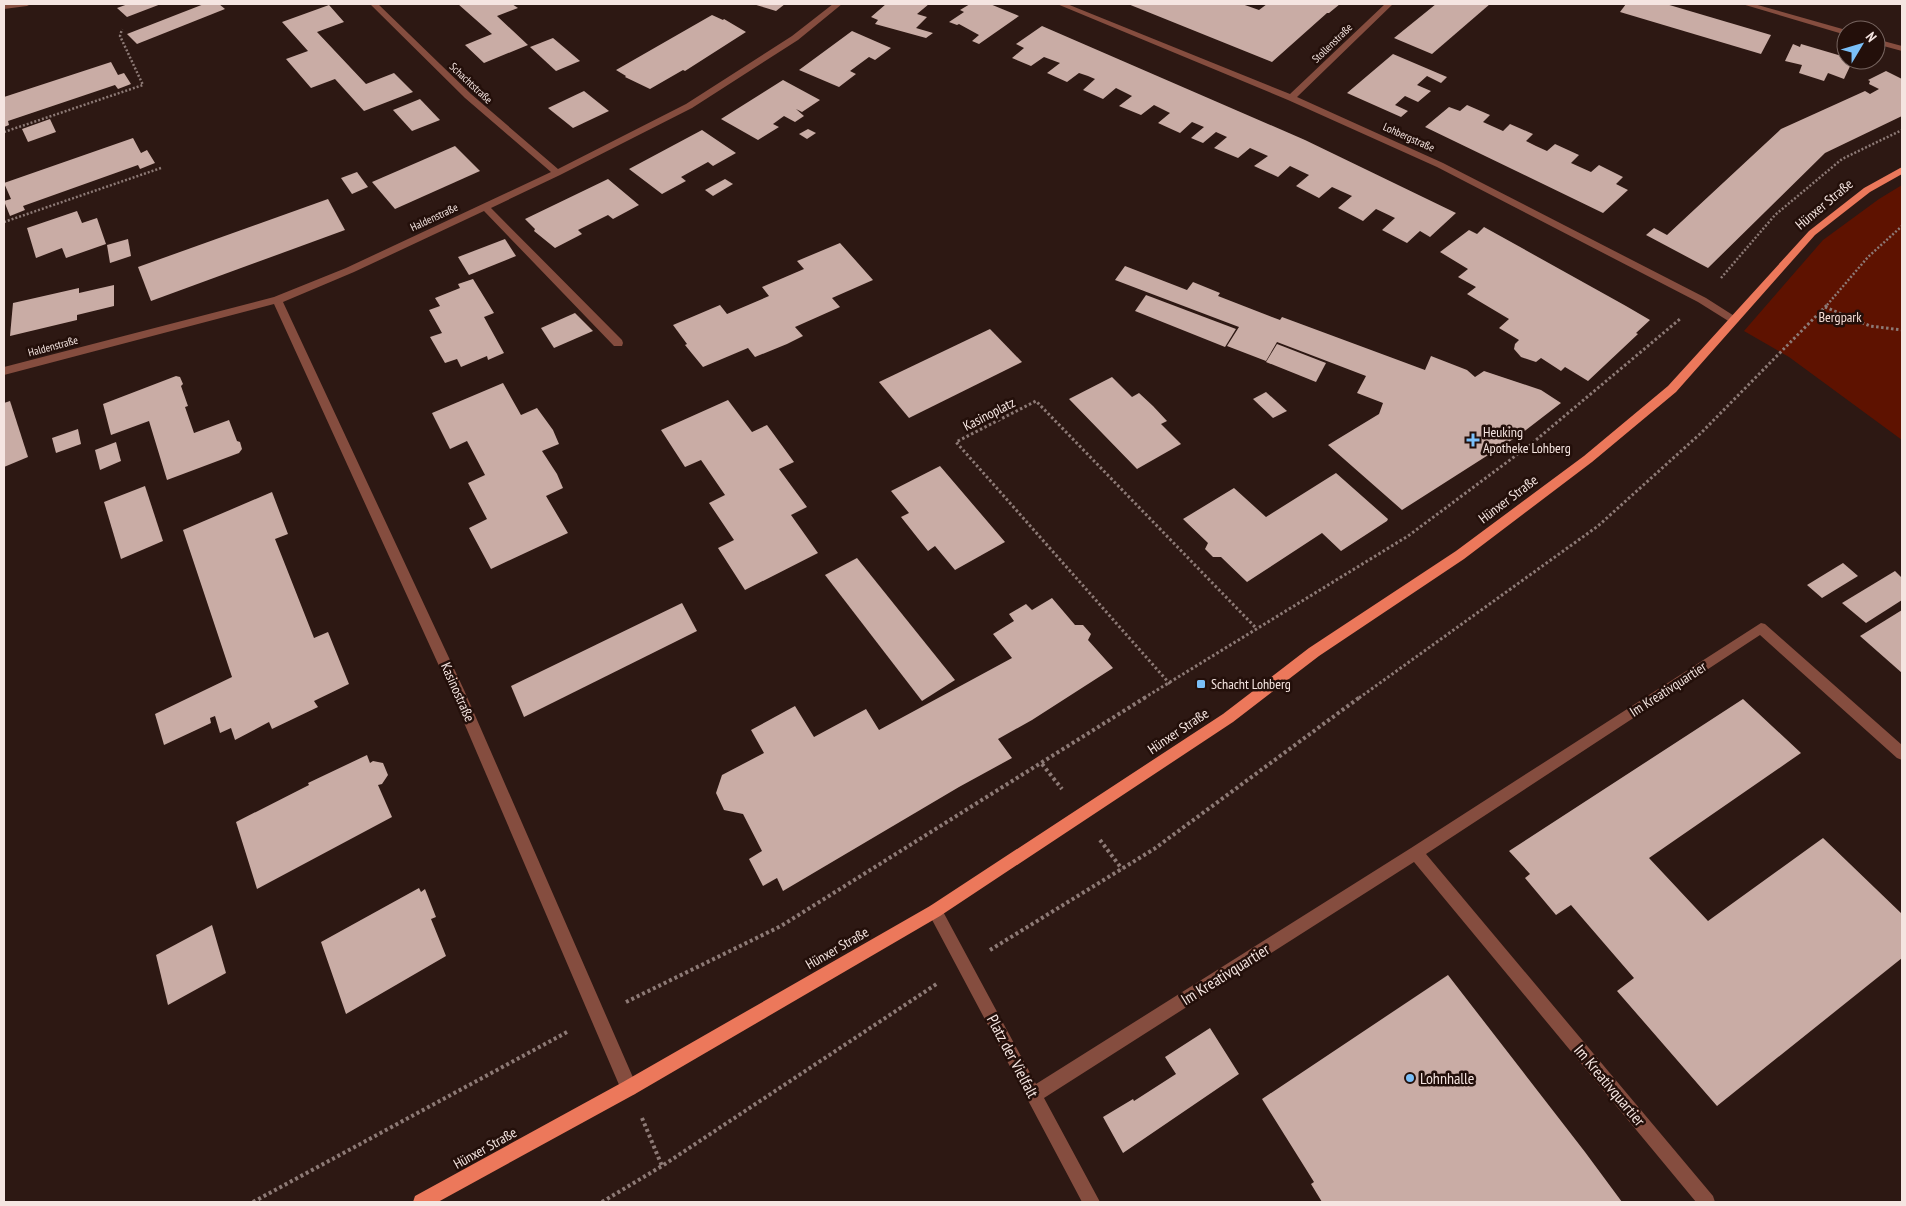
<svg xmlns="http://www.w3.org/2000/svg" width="1906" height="1206" font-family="'PT Sans Narrow',sans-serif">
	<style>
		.green { fill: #5e1200 }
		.building { fill: #c9aca5 }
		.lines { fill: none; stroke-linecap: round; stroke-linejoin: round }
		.path-far2 { stroke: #8d7a76; stroke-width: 2.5; stroke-dasharray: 2 2; stroke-linecap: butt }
		.path-far1 { stroke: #8d7a76; stroke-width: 3; stroke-dasharray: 2.5 2.5; stroke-linecap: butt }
		.path { stroke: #8d7a76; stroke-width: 4; stroke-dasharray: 3 3; stroke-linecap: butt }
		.minor { fill: #854d3f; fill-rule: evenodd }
		.major { fill: #ec785b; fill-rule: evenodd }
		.poi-dot { fill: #7abff8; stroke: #230f0a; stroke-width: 2 }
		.labels { text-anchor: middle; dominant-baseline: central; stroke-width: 5; stroke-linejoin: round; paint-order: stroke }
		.far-street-label { font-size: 11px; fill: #f5e5e1; stroke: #230f0a }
		.street-label { font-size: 14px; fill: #f5e5e1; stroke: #230f0a }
		.park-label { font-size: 14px; fill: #f6ddd6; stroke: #230f0a }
		.poi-label { font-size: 14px; fill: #f5e5e1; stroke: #230f0a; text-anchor: start }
		.near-street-label { font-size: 16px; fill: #f5e5e1; stroke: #230f0a }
		.near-poi-label { font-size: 16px; fill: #f5e5e1; stroke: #230f0a; text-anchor: start }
	</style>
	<rect width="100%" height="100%" fill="#2d1813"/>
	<polygon class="green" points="1902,185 1902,440 1789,357 1744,331 1823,240 1879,199"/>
	<g class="building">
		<polygon points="128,4 161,4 127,17 117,8"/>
		<polygon points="204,4 219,4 225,9 137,44 127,34"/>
		<polygon points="458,4 512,4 518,8 497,16 528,45 484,63 465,45 492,34"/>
		<polygon points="753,4 785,4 776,11"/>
		<polygon points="886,4 929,4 917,14 927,17 916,28 933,33 926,38 875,24 878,20 871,17"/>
		<polygon points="970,4 990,4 1019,16 979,44 972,41 979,35 959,24 957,25 949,22 964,12 960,10"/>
		<polygon points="1128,4 1242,4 1259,10 1267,4 1340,4 1329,13 1327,13 1272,62"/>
		<polygon points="1436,4 1490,4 1432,54 1394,38"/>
		<polygon points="1626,4 1666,4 1771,35 1761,54 1620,12"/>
		<polygon points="329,5 344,22 317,32 366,84 394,73 413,92 364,111 335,79 311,88 286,59 308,51 282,22"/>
		<polygon points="712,15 723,20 724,19 746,32 685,71 683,70 650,89 625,77 626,76 616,70"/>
		<polygon points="1042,26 1305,140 1456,213 1430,237 1420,231 1407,243 1382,230 1395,218 1376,209 1363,221 1338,208 1352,196 1332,187 1319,198 1296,186 1309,175 1290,166 1278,177 1254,166 1268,156 1250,148 1238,158 1214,148 1227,137 1216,132 1203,143 1191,138 1204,127 1192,122 1180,133 1158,123 1170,113 1154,105 1141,115 1119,106 1132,96 1116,88 1103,99 1083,90 1095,79 1088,76 1079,73 1067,82 1047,73 1060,63 1044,57 1031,66 1012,58 1024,48 1016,44"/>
		<polygon points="852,31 891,48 875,60 869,57 850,71 856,74 839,87 799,70"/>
		<polygon points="553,38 566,49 580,61 556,71 530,47"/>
		<polygon points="1793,44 1800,47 1801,44 1845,57 1844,60 1852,62 1844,79 1828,73 1824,81 1799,73 1802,65 1785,61"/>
		<polygon points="1393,54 1447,77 1441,83 1427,76 1417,85 1431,91 1418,102 1405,96 1395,105 1408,111 1401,117 1347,93"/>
		<polygon points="111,62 118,75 124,73 131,84 118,89 115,85 8,121 9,125 4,127 4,97"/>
		<polygon points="1886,71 1902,79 1902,116 1825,153 1708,268 1646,235 1654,228 1667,235 1781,129 1865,91 1870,94 1879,89 1869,84 1870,81 1868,80"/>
		<polygon points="783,80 820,100 802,112 796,109 804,116 795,122 784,116 773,124 779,127 758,140 721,119"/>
		<polygon points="584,91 609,111 573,128 548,108"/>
		<polygon points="420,99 440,120 412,131 393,110"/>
		<polygon points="1467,105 1490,115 1483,122 1503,131 1510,124 1533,134 1526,141 1536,146 1547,151 1555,144 1579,155 1571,163 1591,172 1599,165 1623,177 1616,184 1628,190 1603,213 1425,127 1449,107 1460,111"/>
		<polygon points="50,119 56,132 28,142 22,129"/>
		<polygon points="808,129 816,133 807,139 799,134"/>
		<polygon points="702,130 736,153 713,166 708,162 681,177 686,181 662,194 629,169"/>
		<polygon points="133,138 141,153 147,150 155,163 140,169 138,165 23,206 25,210 10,216 4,201 11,199 4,183"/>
		<polygon points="455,146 480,171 395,209 372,182"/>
		<polygon points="357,172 368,187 352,194 341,178"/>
		<polygon points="608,179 639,205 613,219 608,215 578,230 582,234 555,248 534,231 535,229 525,219"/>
		<polygon points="725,179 733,184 713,196 705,190"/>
		<polygon points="328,199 345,230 151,301 138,267"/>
		<polygon points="77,211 82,223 97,218 106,244 66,258 62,248 36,258 27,228"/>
		<polygon points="1484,227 1626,306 1650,320 1636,333 1638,334 1588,381 1565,367 1561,371 1541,358 1536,362 1521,357 1514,349 1515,344 1519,340 1499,328 1509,319 1467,294 1476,287 1458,277 1468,269 1440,252 1469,230 1477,234"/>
		<polygon points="128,239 131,256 110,263 107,245"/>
		<polygon points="505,239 516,256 469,275 458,257"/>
		<polygon points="840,243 873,280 832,298 840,307 795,327 803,336 787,344 755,357 748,348 703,367 685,345 687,344 673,325 720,305 727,314 769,296 762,287 804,269 797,261"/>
		<polygon points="1125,266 1187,290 1193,282 1220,293 1218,296 1280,320 1282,317 1425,370 1431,356 1467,370 1475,377 1484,371 1541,390 1561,403 1518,436 1402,510 1328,445 1379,414 1383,403 1357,393 1366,376 1277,342 1266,361 1227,346 1239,327 1115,280"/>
		<polygon points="473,279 494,313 484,317 504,353 488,360 487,356 461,367 457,359 445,363 430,337 442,333 429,310 440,306 435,298 460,288 458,284"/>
		<polygon points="114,285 114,306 77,315 77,320 10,336 13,303 79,288 79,293"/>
		<polygon points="1146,295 1236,329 1225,347 1135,311"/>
		<polygon points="575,313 593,331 554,348 541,328"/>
		<polygon points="990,329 1022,362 909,418 879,382"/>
		<polygon points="1277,344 1326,363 1316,382 1266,362"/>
		<polygon points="176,376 180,377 183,384 181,386 188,406 185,407 194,433 229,420 237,441 240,442 242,449 239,453 167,480 149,421 111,435 103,404"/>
		<polygon points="1112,377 1132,397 1139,393 1153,406 1167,421 1161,424 1181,444 1137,469 1069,399"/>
		<polygon points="503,383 521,415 537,408 553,430 559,444 542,451 557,474 563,488 546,496 568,533 491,569 469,528 487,519 468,483 485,475 467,441 450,449 432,413"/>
		<polygon points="1266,392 1287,411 1273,418 1253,399"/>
		<polygon points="728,400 752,432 767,425 794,462 779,469 807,507 791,515 818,553 745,590 718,548 734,540 709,503 725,495 701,460 685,467 661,430"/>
		<polygon points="10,401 28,457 4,467 4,403"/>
		<polygon points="78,429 81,444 56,453 52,438"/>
		<polygon points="116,442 121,461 100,470 95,450"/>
		<polygon points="940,466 1005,542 955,570 935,546 928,551 901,517 909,513 891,491"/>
		<polygon points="1336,473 1388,519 1387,521 1341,551 1322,533 1247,582 1221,557 1213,557 1205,549 1208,543 1183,519 1234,488 1266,517"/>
		<polygon points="145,486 163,541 121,559 104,502"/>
		<polygon points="272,492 288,534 275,539 314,638 328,632 349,684 314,701 318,707 272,729 269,722 235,740 231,728 220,733 215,716 210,718 211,723 164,745 155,714 232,677 183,530"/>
		<polygon points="857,558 955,680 922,701 825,575"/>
		<polygon points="1843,563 1858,576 1822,598 1807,585"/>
		<polygon points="1895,571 1902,578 1902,600 1866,623 1842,603"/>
		<polygon points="1052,598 1075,625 1083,625 1091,634 1088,640 1113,668 1032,720 998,739 1012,758 959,787 783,891 777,878 763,886 749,859 762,851 743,814 724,810 716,793 722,775 764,753 751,730 795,706 814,737 866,709 879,730 1012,658 993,634 1014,621 1009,614 1026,604 1032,610"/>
		<polygon points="682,603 697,631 524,717 511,686"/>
		<polygon points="1902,610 1902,673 1860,636"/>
		<polygon points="1743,699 1801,753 1649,858 1708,921 1823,838 1902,914 1902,958 1717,1106 1617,991 1634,978 1571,905 1556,915 1525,878 1530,874 1509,851"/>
		<polygon points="367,755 370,763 373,761 383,763 388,775 382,784 378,785 392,817 257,889 236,822 309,785 308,783"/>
		<polygon points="419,888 421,892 425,889 436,917 431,919 446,956 346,1014 321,942"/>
		<polygon points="212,925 226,973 168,1005 156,955"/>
		<polygon points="1448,975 1585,1152 1622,1202 1322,1202 1311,1184 1314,1182 1262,1099"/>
		<polygon points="1210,1028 1239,1074 1123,1153 1103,1117 1133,1099 1134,1101 1176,1074 1165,1057"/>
	</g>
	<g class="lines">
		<g class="path-far2">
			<polyline points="4,132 143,85 120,36 122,29"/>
			<polyline points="4,222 161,168"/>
			<polyline points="1721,278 1775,215 1842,159 1902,130"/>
			<polyline points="1827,305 1868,257 1902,226"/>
		</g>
		<g class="path-far1">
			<polyline points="1825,307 1870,326 1902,330"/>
			<polyline points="1170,684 956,442 1036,401 1256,628"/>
			<polyline points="1144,698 1408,536 1530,445 1680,319"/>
			<polyline points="1359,698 1598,526 1701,433 1828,304"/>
		</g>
		<g class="path">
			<polyline points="1042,764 1062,789"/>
			<polyline points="1100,840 1122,869"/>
			<polyline points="990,950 1154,849 1360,697"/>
			<polyline points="626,1002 781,926 1146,697"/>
			<polyline points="642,1118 662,1166"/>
			<polyline points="253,1202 569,1031"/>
			<polyline points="602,1202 662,1166 938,983"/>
		</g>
		<g class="minor">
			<polygon points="31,4 27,6 4,9 4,5"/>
			<polygon points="370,4 378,4 471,94 558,169 686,104 792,36 833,4 842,4 798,40 692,108 560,175 491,208 622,340 623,343 622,346 614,346 484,211 354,272 283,302 464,690 635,1082 637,1088 635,1094 629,1096 623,1094 450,690 274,304 4,375 4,367 274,297 346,268 551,172 465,98"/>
			<polygon points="1057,4 1067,4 1290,94 1385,4 1393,4 1297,97 1443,163 1706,298 1739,319 1738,322 1730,322 1698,302 1437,167 1288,100"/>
			<polygon points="1742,4 1754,4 1846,30 1846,35"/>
			<polygon points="1876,39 1902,46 1902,51 1876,44"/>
			<polygon points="1761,623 1765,624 1902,745 1902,760 1897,758 1760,635 1426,854 1713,1196 1715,1202 1696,1202 1414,862 1044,1098 1100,1202 1082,1202 930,916 928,911 930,906 935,904 940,906 1036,1084 1411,848"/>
		</g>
		<polygon class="major" points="1902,167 1902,174 1870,192 1815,235 1676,392 1592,462 1464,559 1319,656 1233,722 940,916 635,1094 438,1202 413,1202 415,1196 623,1082 930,906 1223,714 1309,648 1456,551 1584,456 1668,386 1809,231 1864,188"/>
	</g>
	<g class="poi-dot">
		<path d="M1470.5 432.5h5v5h5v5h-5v5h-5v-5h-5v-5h5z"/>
		<rect x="1196" y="679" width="10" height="10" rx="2.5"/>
		<circle cx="1410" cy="1078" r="5"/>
	</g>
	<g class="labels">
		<g class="far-street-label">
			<text transform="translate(1332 43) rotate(-44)">Stollenstraße</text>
			<text transform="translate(471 83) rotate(43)">Schachtstraße</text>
			<text transform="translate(1409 137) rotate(24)">Lohbergstraße</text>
			<text transform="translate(434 217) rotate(-25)">Haldenstraße</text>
			<text transform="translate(53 346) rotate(-15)">Haldenstraße</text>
		</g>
		<g class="street-label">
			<text transform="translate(1824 204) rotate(-40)">Hünxer Straße</text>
			<text transform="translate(989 414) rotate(-27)">Kasinoplatz</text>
			<text transform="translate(1508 499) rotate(-37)">Hünxer Straße</text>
			<text transform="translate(1668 689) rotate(-33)">Im Kreativquartier</text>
			<text transform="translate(458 692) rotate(66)">Kasinostraße</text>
			<text transform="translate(1178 731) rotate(-34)">Hünxer Straße</text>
			<text transform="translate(837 948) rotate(-30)">Hünxer Straße</text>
			<text transform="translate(485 1148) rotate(-29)">Hünxer Straße</text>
		</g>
		<g class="park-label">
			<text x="1840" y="317">Bergpark</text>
		</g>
		<g class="poi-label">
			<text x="1483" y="432">Heuking<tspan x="1483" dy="16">Apotheke Lohberg</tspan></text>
			<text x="1211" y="684">Schacht Lohberg</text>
		</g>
		<g class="near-street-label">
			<text transform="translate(1225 974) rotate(-32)">Im Kreativquartier</text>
			<text transform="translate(1013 1056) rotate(62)">Platz der Vielfalt</text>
			<text transform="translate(1610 1085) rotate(50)">Im Kreativquartier</text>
		</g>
		<g class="near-poi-label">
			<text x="1420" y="1078">Lohnhalle</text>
		</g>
	</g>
	<rect width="1906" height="1206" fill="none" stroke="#f5e5e1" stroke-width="10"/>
	<g transform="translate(1861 45) rotate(52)"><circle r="24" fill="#230f0a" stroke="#776560"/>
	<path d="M0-4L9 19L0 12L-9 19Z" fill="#7abff8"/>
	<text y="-8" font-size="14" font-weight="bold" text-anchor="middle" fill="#f5e5e1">N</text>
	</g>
</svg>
